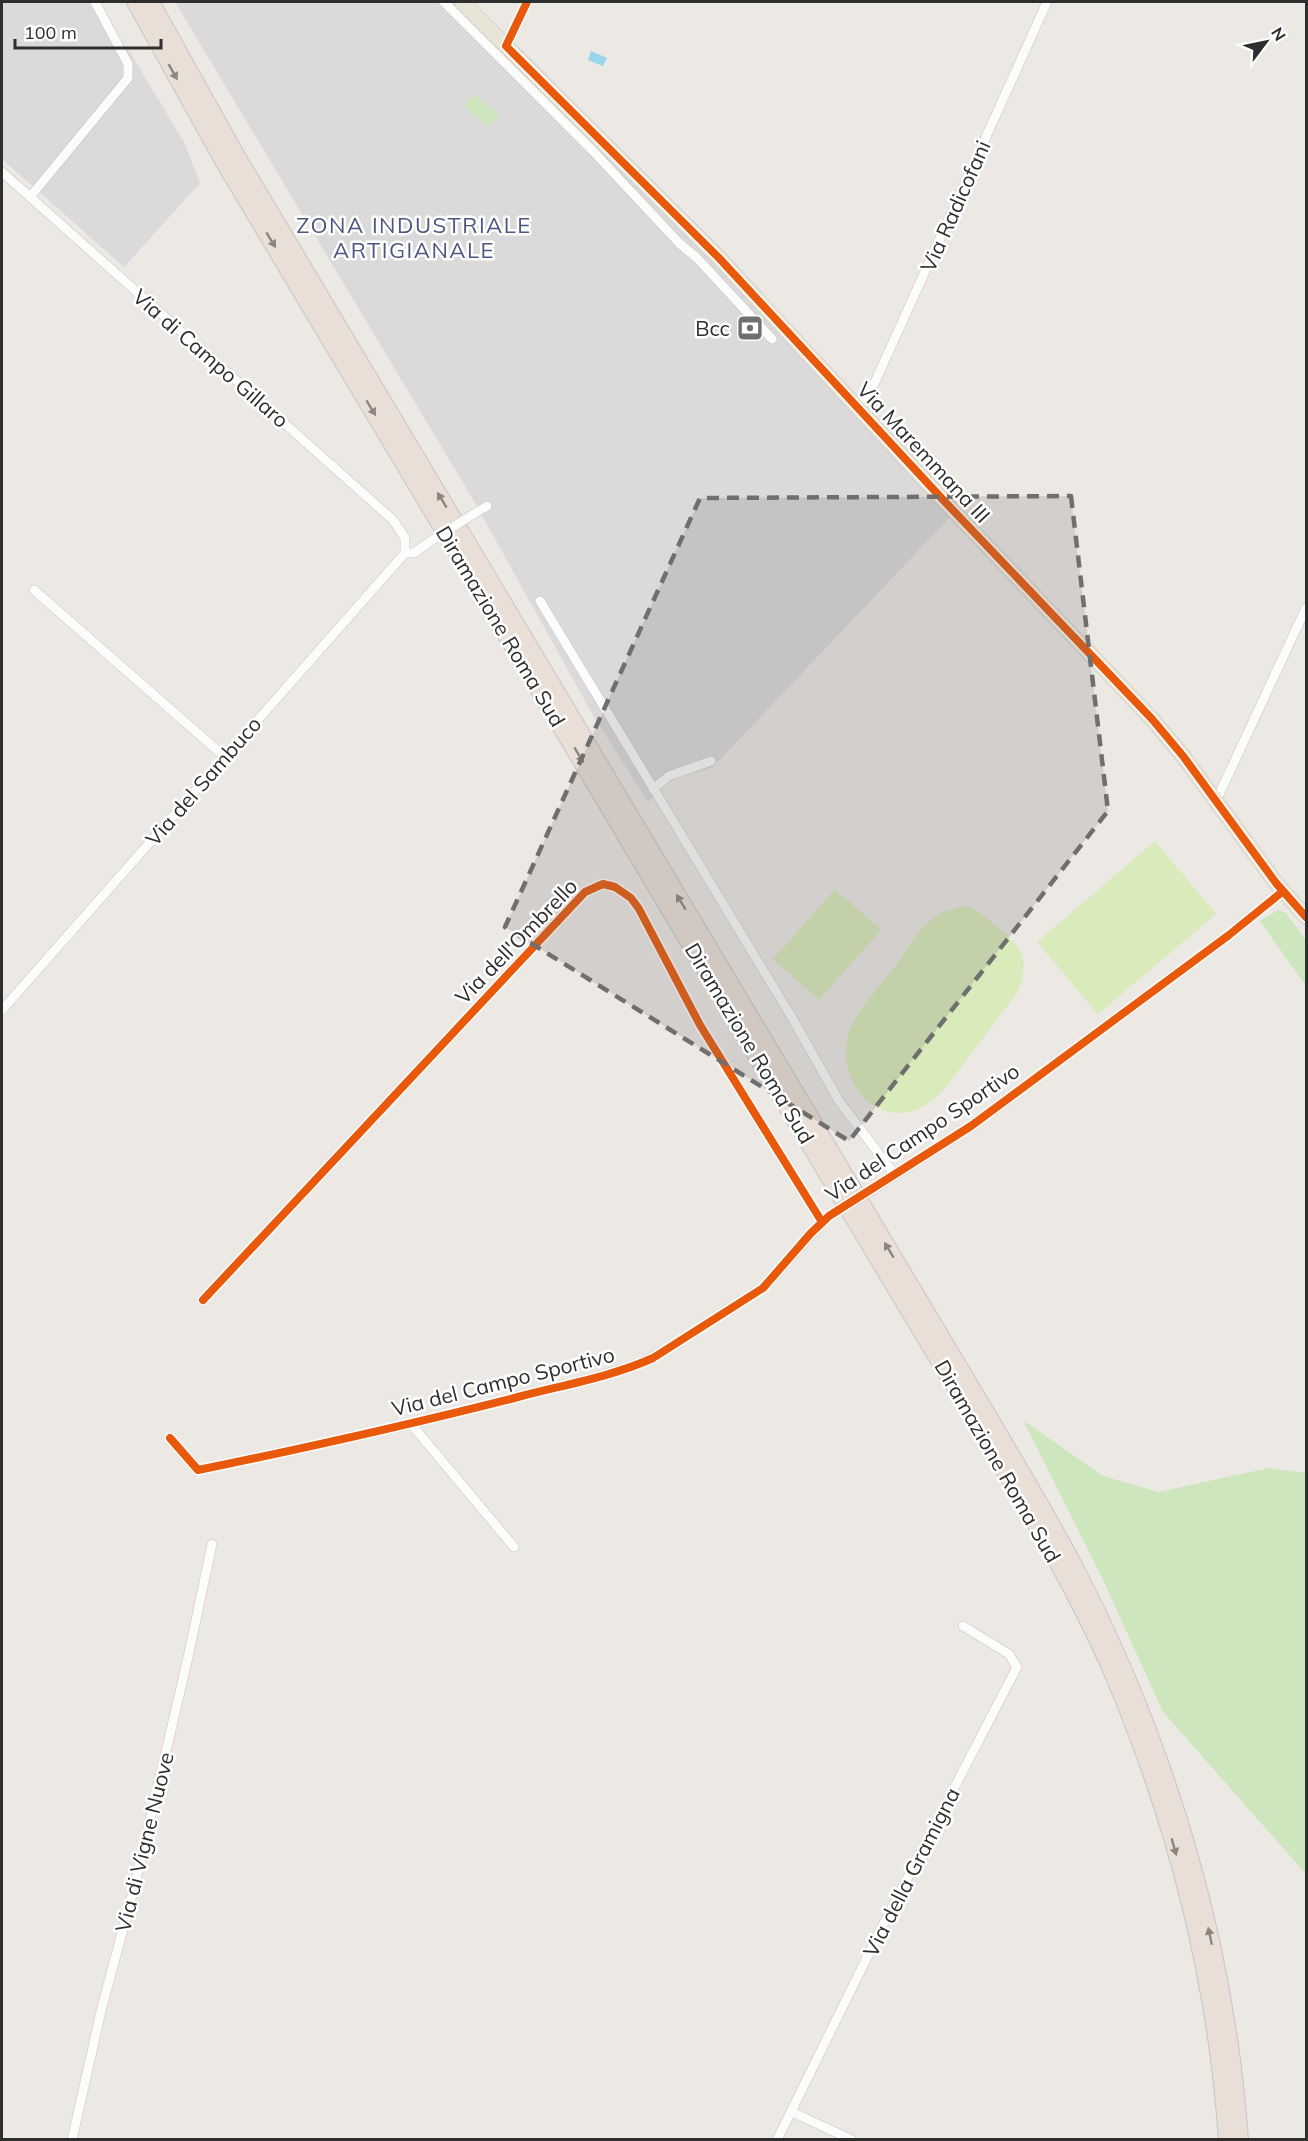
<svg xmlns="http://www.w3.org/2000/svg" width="1308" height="2141" font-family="Mulish,sans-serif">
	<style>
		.industrial { fill: #dcd9db }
		.green { fill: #cee6be }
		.pitch { fill: #d9eabb }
		.water { fill: #99d6ec }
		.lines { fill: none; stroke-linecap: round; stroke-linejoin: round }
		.minor-casing { stroke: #c5c4c5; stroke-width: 10 }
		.primary-casing { stroke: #c6c5c4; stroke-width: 16 }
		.motorway-casing { stroke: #c6c5c4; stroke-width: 18 }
		.minor { stroke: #fcfcfb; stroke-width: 9 }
		.primary { stroke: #e8e4d6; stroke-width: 15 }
		.motorway { stroke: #eadfd6; stroke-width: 16 }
		.minor-bridge-casing { stroke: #c5c4c5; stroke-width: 10; stroke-linecap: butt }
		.minor-bridge { stroke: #fcfcfb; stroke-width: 9 }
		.cycleway-casing { stroke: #fff; stroke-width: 11 }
		.cycleway { stroke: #e8590c; stroke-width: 8 }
		.oneway { fill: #8c8682 }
		.marked { fill: #706f6e; fill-opacity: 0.2; stroke: #706f6e; stroke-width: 4.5; stroke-dasharray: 12 8; stroke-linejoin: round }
		.labels { text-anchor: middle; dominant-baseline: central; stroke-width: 5; stroke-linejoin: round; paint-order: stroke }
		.street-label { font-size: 21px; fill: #2e2e2e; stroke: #fff }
		.poi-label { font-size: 21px; fill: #2e2e2e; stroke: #fff; text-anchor: end }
		.neighbourhood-label { font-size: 22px; letter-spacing: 1.5px; fill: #4d5680; stroke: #fff }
	</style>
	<rect width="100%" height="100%" fill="#ece8e4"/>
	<g class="industrial">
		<polygon points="2,2 91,2 131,54 184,142 200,183 124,267 2,159"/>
		<polygon points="175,2 454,2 694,243 952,515 713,767 681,776 666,784 648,802 594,717 474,501"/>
	</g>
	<g class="green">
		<polygon points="475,94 499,114 489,127 464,106"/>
		<polygon points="1278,910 1286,913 1306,940 1306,986 1260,921"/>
		<polygon points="1023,1420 1103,1476 1158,1492 1269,1468 1306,1473 1306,1874 1163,1712 1105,1584"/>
	</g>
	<g class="pitch">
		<polygon points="1155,841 1216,914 1098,1014 1037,942"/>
		<polygon points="835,889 881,930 819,1000 773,959"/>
		<path d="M 966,906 C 977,909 985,917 994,924 C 1021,946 1032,959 1017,993 L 946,1087 C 934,1101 919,1112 900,1113 C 868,1114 844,1080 846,1051 C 846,1042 848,1032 852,1025 C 864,1002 883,982 898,962 C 908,948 918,930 932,919 C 942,911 953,908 966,906 Z"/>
	</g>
	<polygon class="water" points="591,51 607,58 603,66 588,60"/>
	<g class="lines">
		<defs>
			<g id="minor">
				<polyline points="444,2 592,150 680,244 697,258 772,339"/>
				<polyline points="506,46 527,2"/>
				<polyline points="2,172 393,520 405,538 405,553"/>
				<polyline points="30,197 128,78 128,64 95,2"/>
				<polyline points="857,407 875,382 1047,2"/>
				<polyline points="472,515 487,506"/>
				<polyline points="405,553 414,553 431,541"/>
				<polyline points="34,590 225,757"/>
				<polyline points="540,601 794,1021 839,1101 895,1175"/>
				<polyline points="653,789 669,776 711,761"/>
				<polyline points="1216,801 1306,608"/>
				<polyline points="2,1010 405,553"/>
				<polyline points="871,1191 971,1126 1229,935 1282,892"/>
				<polyline points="203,1300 585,892 603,884 615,887 631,898 639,909 700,1025 822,1222"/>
				<polyline points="411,1424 514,1547"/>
				<polyline points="170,1438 198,1470 411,1424 588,1379 639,1364 680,1342 738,1302 763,1288 825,1220"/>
				<polyline points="792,2112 852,2140"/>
				<polyline points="72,2140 101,2011 135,1884 189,1653 212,1544"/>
				<polyline points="777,2140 883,1925 1017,1667 1009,1654 963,1626"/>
			</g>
			<polyline id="primary" points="462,2 719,258 946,503 1152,719 1183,756 1276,883 1306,917"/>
			<g id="motorway">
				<path d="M 135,2 L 223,161 C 396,450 569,740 741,1030 C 818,1159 896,1287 972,1416 C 1022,1500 1073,1583 1112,1672 C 1175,1820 1216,1979 1227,2140"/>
				<path d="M 151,2 L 235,153 L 995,1427 C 1024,1477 1054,1526 1080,1577 C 1169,1752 1226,1943 1240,2140"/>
			</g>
		</defs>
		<use href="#minor" class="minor-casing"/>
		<use href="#primary" class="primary-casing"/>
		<use href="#motorway" class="motorway-casing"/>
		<use href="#minor" class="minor"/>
		<use href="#primary" class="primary"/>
		<use href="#motorway" class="motorway"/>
		<defs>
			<g id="minor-bridge">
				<polyline points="431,541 472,515"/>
				<polyline points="829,1216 871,1191"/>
			</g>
		</defs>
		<use href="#minor-bridge" class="minor-bridge-casing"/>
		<use href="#minor-bridge" class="minor-bridge"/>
		<defs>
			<g id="cycleway">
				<polyline points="527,2 506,46 719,258 946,503 1152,719 1183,756 1276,883 1306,917"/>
				<polyline points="203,1300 585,892 603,884 615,887 631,898 639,909 700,1025 822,1222"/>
				<path d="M 170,1438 L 198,1470 C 305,1448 412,1424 518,1397 C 563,1385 611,1377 653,1358 L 763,1288 L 811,1233 L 829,1216 L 971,1126 L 1229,935 L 1282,892"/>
			</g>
		</defs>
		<use href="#cycleway" class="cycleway-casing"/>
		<use href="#cycleway" class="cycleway"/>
	</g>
	<defs><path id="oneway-solid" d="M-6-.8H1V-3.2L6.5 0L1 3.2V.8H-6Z" transform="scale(1.5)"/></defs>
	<g class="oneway">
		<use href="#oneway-solid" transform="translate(173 72) rotate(61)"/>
		<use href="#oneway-solid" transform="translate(271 240) rotate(59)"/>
		<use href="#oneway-solid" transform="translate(371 408) rotate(59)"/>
		<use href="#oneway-solid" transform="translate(442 500) rotate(-121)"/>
		<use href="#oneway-solid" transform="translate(579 755) rotate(59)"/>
		<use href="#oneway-solid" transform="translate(681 902) rotate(-121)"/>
		<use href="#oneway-solid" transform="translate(889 1250) rotate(-121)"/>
		<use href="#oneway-solid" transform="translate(1174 1847) rotate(74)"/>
		<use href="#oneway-solid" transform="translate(1210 1936) rotate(-102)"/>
	</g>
	<path class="marked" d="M 1071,496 L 1108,811 L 849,1141 L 505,927 L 700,498 Z"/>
	<defs>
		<symbol id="bank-square" viewBox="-11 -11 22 22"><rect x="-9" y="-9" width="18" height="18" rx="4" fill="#706f6e" stroke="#fff"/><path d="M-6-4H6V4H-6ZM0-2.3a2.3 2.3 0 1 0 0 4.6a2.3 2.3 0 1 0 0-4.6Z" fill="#fff"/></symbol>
	</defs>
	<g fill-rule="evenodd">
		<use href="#bank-square" x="735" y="313" width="30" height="30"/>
	</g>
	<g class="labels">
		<g class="street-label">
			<text transform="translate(955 206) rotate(-66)">Via Radicofani</text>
			<text transform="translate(211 358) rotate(41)">Via di Campo Gillaro</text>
			<text transform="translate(924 452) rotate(47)">Via Maremmana III</text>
			<text transform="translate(501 626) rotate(59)">Diramazione Roma Sud</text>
			<text transform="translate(203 781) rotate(-49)">Via del Sambuco</text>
			<text transform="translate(516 941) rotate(-46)">Via dell'Ombrello</text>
			<text transform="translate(750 1043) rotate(59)">Diramazione Roma Sud</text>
			<text transform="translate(922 1132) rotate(-34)">Via del Campo Sportivo</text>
			<text transform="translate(503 1381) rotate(-14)">Via del Campo Sportivo</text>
			<text transform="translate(998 1461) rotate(60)">Diramazione Roma Sud</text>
			<text transform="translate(144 1842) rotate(-76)">Via di Vigne Nuove</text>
			<text transform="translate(911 1872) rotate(-63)">Via della Gramigna</text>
		</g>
		<g class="poi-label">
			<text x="730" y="328">Bcc</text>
		</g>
		<g class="neighbourhood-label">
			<text x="414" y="225">ZONA INDUSTRIALE<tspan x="414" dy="25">ARTIGIANALE</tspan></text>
		</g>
	</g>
	<rect width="1308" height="2141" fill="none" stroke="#2e2e2e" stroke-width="6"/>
	<g transform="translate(1266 42) rotate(58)" stroke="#ffffff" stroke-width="4.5" paint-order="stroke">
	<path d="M0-4.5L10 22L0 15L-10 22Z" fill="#2e2e2e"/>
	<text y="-9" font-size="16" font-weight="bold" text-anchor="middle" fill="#2e2e2e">N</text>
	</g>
	<path d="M15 39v9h146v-9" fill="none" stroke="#2e2e2e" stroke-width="3"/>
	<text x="24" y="39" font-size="18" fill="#2e2e2e" stroke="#ffffff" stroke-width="4.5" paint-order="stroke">100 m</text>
</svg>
